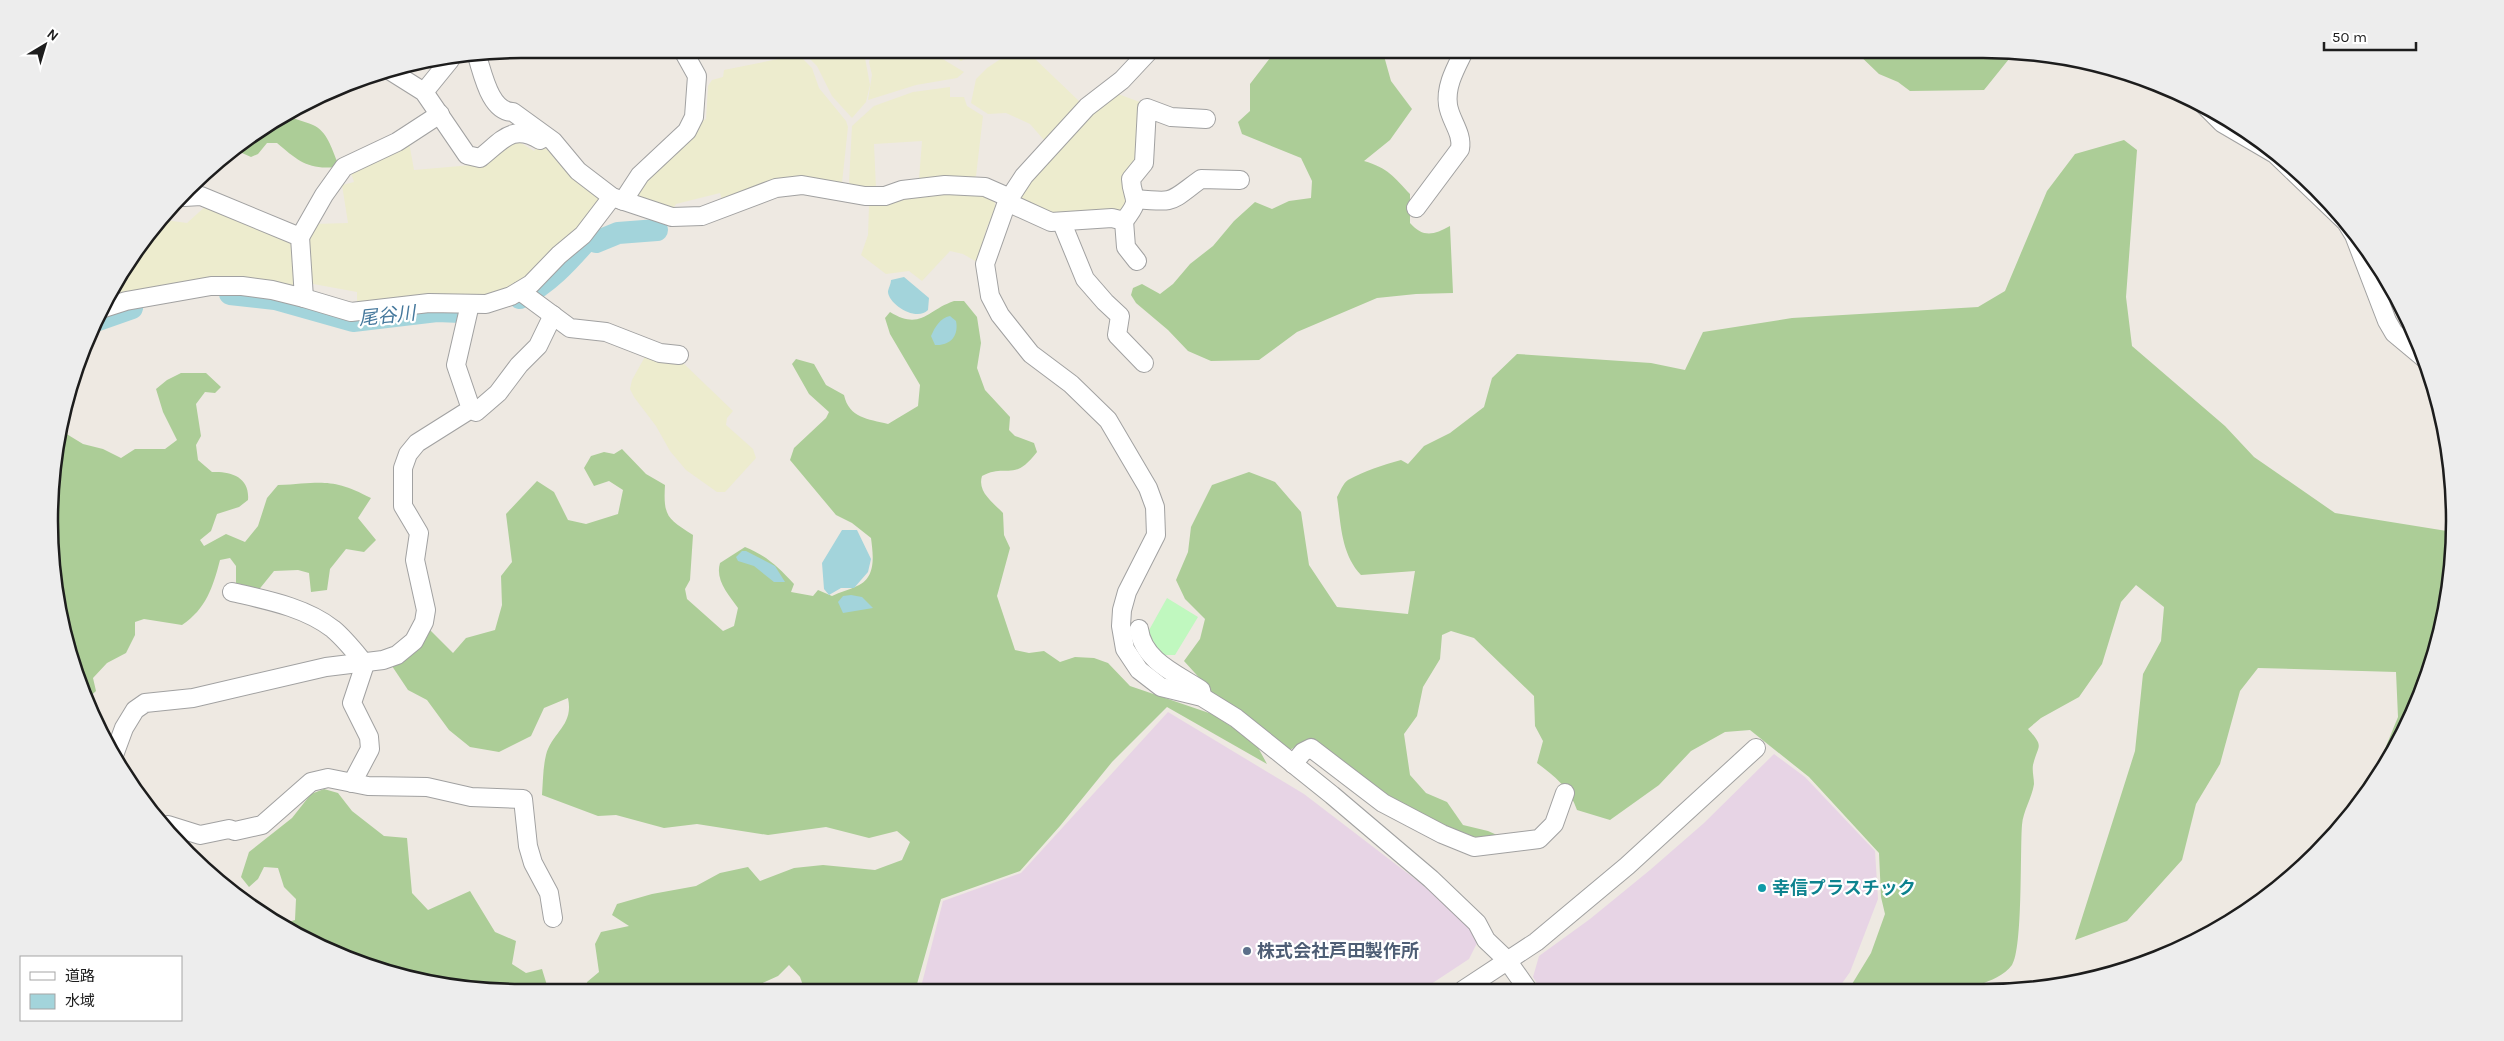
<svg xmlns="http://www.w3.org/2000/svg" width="2504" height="1041" font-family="Karla,'Noto Sans JP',sans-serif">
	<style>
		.industrial { fill: #e7d4e5 }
		.farmland { fill: #edecce }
		.forest { fill: #accd97 }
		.park { fill: #c0f8bf }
		.water { fill: #a3d4db }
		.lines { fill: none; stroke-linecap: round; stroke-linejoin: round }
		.river { stroke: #a3d4db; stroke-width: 22 }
		.minor-casing { stroke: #a1a1a1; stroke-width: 20 }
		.minor { stroke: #fff; stroke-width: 18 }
		.culture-dot { fill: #0f9aa8; stroke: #fff; stroke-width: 2 }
		.service-dot { fill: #5c6f8a; stroke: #fff; stroke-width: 2 }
		.labels { text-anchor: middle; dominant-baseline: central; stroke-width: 4.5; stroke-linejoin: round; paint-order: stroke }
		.culture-label { font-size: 18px; font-weight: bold; fill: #0d838f; stroke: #fff; text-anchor: start }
		.service-label { font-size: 18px; font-weight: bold; fill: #4e5e75; stroke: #fff; text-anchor: start }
		.water-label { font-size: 19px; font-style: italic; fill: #45789c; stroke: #fff }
		.rim { fill: none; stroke: #1d1d1d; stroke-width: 2.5 }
	</style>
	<rect width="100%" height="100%" fill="#eee9e2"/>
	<g class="industrial">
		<polygon points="1168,712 1304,794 1470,921 1480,937 1469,959 1422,990 920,991 943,901 1021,873"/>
		<polygon points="1774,754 1805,777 1875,851 1878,899 1850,972 1838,989 1541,990 1533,977 1539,956 1590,919 1650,870 1704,823"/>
	</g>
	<g class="farmland">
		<polygon points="762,49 845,49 865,58 870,85 866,102 852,118 832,96 817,66 803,52 791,51 760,56"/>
		<polygon points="873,49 915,49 941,58 964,72 957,78 916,85 868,100 872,75 869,62"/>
		<polygon points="940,49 985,49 961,61"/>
		<polygon points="1013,55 1032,56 1080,102 1044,140 1030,124 1006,113 988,114 971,103 976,79 987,68 999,60"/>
		<polygon points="793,56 803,59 812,68 819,88 846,121 848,127 842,183 828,181 723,203 720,193 676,204 673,209 632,196 700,122 706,119 708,86 712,80 723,77 724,70"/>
		<polygon points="950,87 950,97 964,97 967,106 983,116 976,176 973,178 919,179 922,141 874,144 876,189 852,187 849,182 852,126 874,106 913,92"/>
		<polygon points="1118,94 1140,102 1144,110 1127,211 1055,218 1018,203 1023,188 1094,111"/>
		<polygon points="524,136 521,143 534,151 539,144 562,160 599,193 600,201 565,241 530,273 512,285 492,294 357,304 357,292 308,283 308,246 314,224 348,223 342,185 354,182 350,170 409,142 414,170 472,165"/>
		<polygon points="976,192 994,200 996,208 987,227 977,262 963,254 950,251 922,281 909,271 886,274 861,255 868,235 869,205 894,202 915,195"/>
		<polygon points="208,204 289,239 295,246 299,290 106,299 112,285 165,220 187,223"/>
		<polygon points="647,353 681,361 733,411 727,418 726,425 753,449 756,458 725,492 717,492 686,470 670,451 656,426 634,397 630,389 632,380"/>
	</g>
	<g class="forest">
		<path d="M 1271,49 L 1367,49 L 1384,56 L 1391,81 L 1412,109 L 1390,140 L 1364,161 C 1388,168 1394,177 1410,194 L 1410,223 C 1423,238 1434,235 1450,226 L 1453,293 L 1416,294 L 1377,298 L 1297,332 L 1259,360 L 1211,361 L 1188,351 L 1168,330 L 1136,303 L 1131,295 L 1133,288 L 1142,284 L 1160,294 L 1173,284 L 1190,264 L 1213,246 L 1234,221 L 1255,202 L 1272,209 L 1289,201 L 1311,198 L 1312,181 L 1301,158 L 1242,134 L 1238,122 L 1250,111 L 1250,84 L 1270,58 Z"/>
		<polygon points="1853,49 1983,49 2013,54 1984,90 1910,91 1898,82 1879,74"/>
		<path d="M 283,113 C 293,119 303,121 313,125 C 327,131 332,149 337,161 L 335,167 C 308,170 297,160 277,143 L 267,143 L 258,154 L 251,157 L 233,149 Z"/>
		<path d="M 2124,140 L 2137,150 L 2126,297 L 2132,346 L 2225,426 L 2254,457 L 2335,513 L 2453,532 L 2451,582 L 2430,672 L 2376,782 L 2325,840 L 2382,756 L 2398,717 L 2396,672 L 2258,668 L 2240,691 L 2220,764 L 2196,804 L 2182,860 L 2127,921 L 2075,940 L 2135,751 L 2143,674 L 2161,641 L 2164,607 L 2136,585 L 2121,602 L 2102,664 L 2079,697 L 2041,718 L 2028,729 C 2045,748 2038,744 2033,765 C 2032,771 2034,778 2034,784 C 2032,798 2023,811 2022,825 C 2020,850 2023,949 2012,965 C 2004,976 1991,980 1979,985 L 1980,988 L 1849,989 L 1871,953 L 1885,914 L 1881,897 L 1879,853 L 1809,777 L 1750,730 L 1725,732 L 1691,751 L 1659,785 L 1610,820 L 1577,810 C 1570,789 1555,776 1537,763 L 1543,741 L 1535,726 L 1534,696 L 1474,638 L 1451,631 L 1442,635 L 1440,659 L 1423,687 L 1417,716 L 1404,734 L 1410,775 L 1426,793 L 1447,802 L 1463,825 L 1488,831 L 1506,839 L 1479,841 L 1386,799 L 1315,741 L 1298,745 L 1290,750 L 1214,694 L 1184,661 L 1200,639 L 1205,619 L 1185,599 L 1176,580 L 1188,552 L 1191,527 L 1212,485 L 1249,472 L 1275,482 L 1301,512 L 1309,565 L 1337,607 L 1408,614 L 1415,571 L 1361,575 C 1341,554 1341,524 1337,497 C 1340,492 1343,483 1348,480 C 1365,471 1382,465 1401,460 L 1408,464 L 1424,446 L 1450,433 L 1484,407 L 1492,378 L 1517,354 L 1651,363 L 1685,370 L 1703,332 L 1792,318 L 1978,307 L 2005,291 L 2047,191 L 2075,154 Z"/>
		<path d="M 954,301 L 964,301 L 977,317 L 981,343 L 977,368 L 985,390 L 1010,417 L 1009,430 L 1015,436 L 1034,443 L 1037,452 C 1012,484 1008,462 982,476 C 977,492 993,502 1003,513 L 1004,535 L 1010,548 L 997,596 L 1015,650 L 1029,653 L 1044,651 L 1060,662 L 1075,657 L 1094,658 L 1108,663 L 1130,686 L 1212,714 L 1255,742 L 1267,764 L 1167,707 L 1112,762 L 1060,826 L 1020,871 L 941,899 L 915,991 L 805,991 L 800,977 L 789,965 L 778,976 L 754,987 L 752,992 L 588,992 L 587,982 L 599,972 L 595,944 L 601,932 L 629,926 L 612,915 L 617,904 L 652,894 L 696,886 L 720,873 L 748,867 L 760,881 L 794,868 L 823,865 L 875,870 L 902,860 L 910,842 L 897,831 L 869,838 L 826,827 L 768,835 L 697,824 L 664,828 L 616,815 L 598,816 L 542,795 C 543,782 543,767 546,755 C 552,732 574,726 568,698 L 544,708 L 531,736 L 499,752 L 470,747 L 449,730 L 427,700 L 408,690 L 392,666 L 412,655 L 430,630 L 453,653 L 466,638 L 495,630 L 502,605 L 501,576 L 512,562 L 506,514 L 537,481 L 554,492 L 568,520 L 586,524 L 618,514 L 623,490 L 609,481 L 594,486 L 584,468 L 591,456 L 604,452 L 614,454 L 622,449 L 646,474 L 665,485 C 663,517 668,519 693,535 L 690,580 L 685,589 L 687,599 L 723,631 L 734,626 L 738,608 C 728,594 715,580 720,563 L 745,547 C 767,556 778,567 794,584 L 791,592 L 813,596 L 818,590 L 832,596 C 840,592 849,590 857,586 C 877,578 873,554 871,538 L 852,523 L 836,515 L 790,460 L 794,448 L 826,418 L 829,412 L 809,394 L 792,364 L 796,359 L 814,364 L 826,385 L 844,395 C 849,418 868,419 888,424 L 918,406 L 920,385 L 890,334 L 885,318 L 890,312 C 921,331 927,310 954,301 Z"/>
		<path d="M 181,373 L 206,373 L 221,387 L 215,393 L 205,392 L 196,404 L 201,436 L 196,445 L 198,460 L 212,472 C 231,471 250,477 248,500 L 239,507 L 217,514 L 211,531 L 200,540 L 204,546 L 226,534 L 245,542 L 258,526 L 267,498 L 278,485 C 321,483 331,477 371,498 L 358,518 L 376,540 L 364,552 L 346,549 L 330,569 L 327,590 L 311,592 L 309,573 L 298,570 L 274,571 L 257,592 L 241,588 L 236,583 L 236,566 L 230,558 L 220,560 C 213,587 206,609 182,625 L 144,619 L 135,622 L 135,635 L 126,653 L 107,663 L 93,678 L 96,691 L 85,701 L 58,613 L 53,459 L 60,430 L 83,444 L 103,449 L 121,458 L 135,449 L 165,449 L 177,440 L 163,412 L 156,389 L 167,380 Z"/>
		<polygon points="324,789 338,793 352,811 384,836 407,838 412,893 428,910 470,891 495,932 516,941 512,964 526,973 542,969 549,992 520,992 369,967 285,923 295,920 296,899 284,887 278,868 264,867 258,879 249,887 241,877 249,852 292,818 311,794"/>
	</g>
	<polygon class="park" points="1167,598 1198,617 1175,655 1163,655 1144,639"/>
	<g class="water">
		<path d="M 904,277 L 929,298 L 928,310 C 917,322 889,305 888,292 C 888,289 891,284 891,280 Z"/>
		<path d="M 950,316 L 956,321 C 959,336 950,346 935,345 L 931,336 C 935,327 940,318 950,316 Z"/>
		<polygon points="842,530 857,530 871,559 868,572 854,588 841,588 829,595 824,589 822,563"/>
		<polygon points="742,551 746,551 775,566 785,582 774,582 754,566 738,561 736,557"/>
		<polygon points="851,595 862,597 873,608 843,613 838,602 843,596"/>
	</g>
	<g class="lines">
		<g class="river">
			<polyline points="230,294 275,299 353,321 437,311 461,312"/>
			<path d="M 520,298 C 548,284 568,262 588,239 L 596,242 L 618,233 L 657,230"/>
			<polyline points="95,321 132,308"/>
		</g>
		<defs>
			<g id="minor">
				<polyline points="1151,49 1122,80 1087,107 1024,176 1007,202 985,264 990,296 1000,315 1031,354 1071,384 1108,420 1148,488 1155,507 1156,535 1127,592 1122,610 1121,626 1125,649 1139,670 1161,687 1202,697 1236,718 1332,795 1431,879 1477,923 1486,940 1507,960 1528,990"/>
				<path d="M 477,56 C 483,74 490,112 513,112 L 553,141 L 578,171 L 612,197 L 672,217 L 702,216 L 776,188 L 802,185 L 865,196 L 885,196 L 902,190 L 945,185 L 985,187 L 1010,198"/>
				<path d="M 389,70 L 424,92 L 467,155 L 480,158 C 502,141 512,123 540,140"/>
				<polyline points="424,92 450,60"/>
				<polyline points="2204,105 2222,123 2275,154 2346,222 2354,235 2387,321 2394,333 2424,358"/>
				<path d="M 1136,199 C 1177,203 1169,202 1201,179 L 1240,180"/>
				<polyline points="623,201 640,175 687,131 694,117 697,76 682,49"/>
				<path d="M 1007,202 L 1051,222 L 1112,218 L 1124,221 C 1143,197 1132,202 1131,179 L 1144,163 L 1147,108 L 1171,117 L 1206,119"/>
				<path d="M 1416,208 L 1460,149 C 1463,133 1450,120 1448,105 C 1445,85 1457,66 1465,49"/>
				<polyline points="1124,221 1126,247 1137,261"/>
				<polyline points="1062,223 1085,279 1105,302 1120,316 1117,335 1144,363"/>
				<polyline points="300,237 324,195 344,167 397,142 440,114"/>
				<polyline points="520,291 570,328 606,332 660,353 679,355"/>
				<polyline points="304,298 351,312 429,303 486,304 511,296 531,284 559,255 583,235 612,197"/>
				<polyline points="101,309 126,301 211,286 242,286 272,290 304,298 300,237 201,196 184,197"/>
				<polyline points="476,412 498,393 519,365 538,346 553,315"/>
				<path d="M 232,592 C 266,600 305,607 333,629 C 345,639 355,652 365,664 L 352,703 L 369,737 L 370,749 L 352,783"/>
				<path d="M 1139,629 C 1143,661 1177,674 1201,690 L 1202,696"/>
				<polyline points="114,755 124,728 135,710 145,703 193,698 326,667 383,660 397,655 414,641 424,622 426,610 415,560 419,533 403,506 403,468 408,454 417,443 471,409 456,365 470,304"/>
				<polyline points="1293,764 1303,752 1311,748 1383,803 1442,834 1474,847 1539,839 1554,824 1565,793"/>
				<polyline points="168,825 200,835 229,829 235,831 262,825 311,782 328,778 368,786 427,787 471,797 523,799 528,846 533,863 549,893 553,918"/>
				<polyline points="1463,990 1536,942 1627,866 1756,748"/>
			</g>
		</defs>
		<use href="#minor" class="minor-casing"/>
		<use href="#minor" class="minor"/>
	</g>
	<circle class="culture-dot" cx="1762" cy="888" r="5"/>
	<circle class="service-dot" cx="1247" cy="951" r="5"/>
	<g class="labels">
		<g class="culture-label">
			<text x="1772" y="888">幸信プラスチック</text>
		</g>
		<g class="service-label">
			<text x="1257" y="951">株式会社芦田製作所</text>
		</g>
		<g class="water-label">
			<text transform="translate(387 316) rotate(-6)">尾谷川</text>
		</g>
	</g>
	<path d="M0 0H2504V1041H0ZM521 58H1983A463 463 0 0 1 2446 521V521A463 463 0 0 1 1983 984H521A463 463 0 0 1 58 521V521A463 463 0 0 1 521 58Z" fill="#ededed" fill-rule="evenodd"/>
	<path class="rim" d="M521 58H1983A463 463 0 0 1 2446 521V521A463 463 0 0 1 1983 984H521A463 463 0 0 1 58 521V521A463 463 0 0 1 521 58Z"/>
	<rect x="20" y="956" width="162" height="65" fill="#ffffff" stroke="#a5a5a5"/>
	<rect x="30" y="972" width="25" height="8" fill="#ffffff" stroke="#a5a5a5"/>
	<text x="65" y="981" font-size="15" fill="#1d1d1d">道路</text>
	<rect x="30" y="994" width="25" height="15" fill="#a3d4db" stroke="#a5a5a5"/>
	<text x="65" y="1006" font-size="15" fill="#1d1d1d">水域</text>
	<g transform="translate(45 45) rotate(38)" stroke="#ffffff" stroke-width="4" paint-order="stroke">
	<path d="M0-4L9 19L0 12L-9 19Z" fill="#1d1d1d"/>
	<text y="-8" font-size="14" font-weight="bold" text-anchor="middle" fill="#1d1d1d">N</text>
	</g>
	<path d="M2324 42v8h92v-8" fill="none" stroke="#1d1d1d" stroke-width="2.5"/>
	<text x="2332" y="42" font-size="15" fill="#1d1d1d" stroke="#ffffff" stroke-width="4" paint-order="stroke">50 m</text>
</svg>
